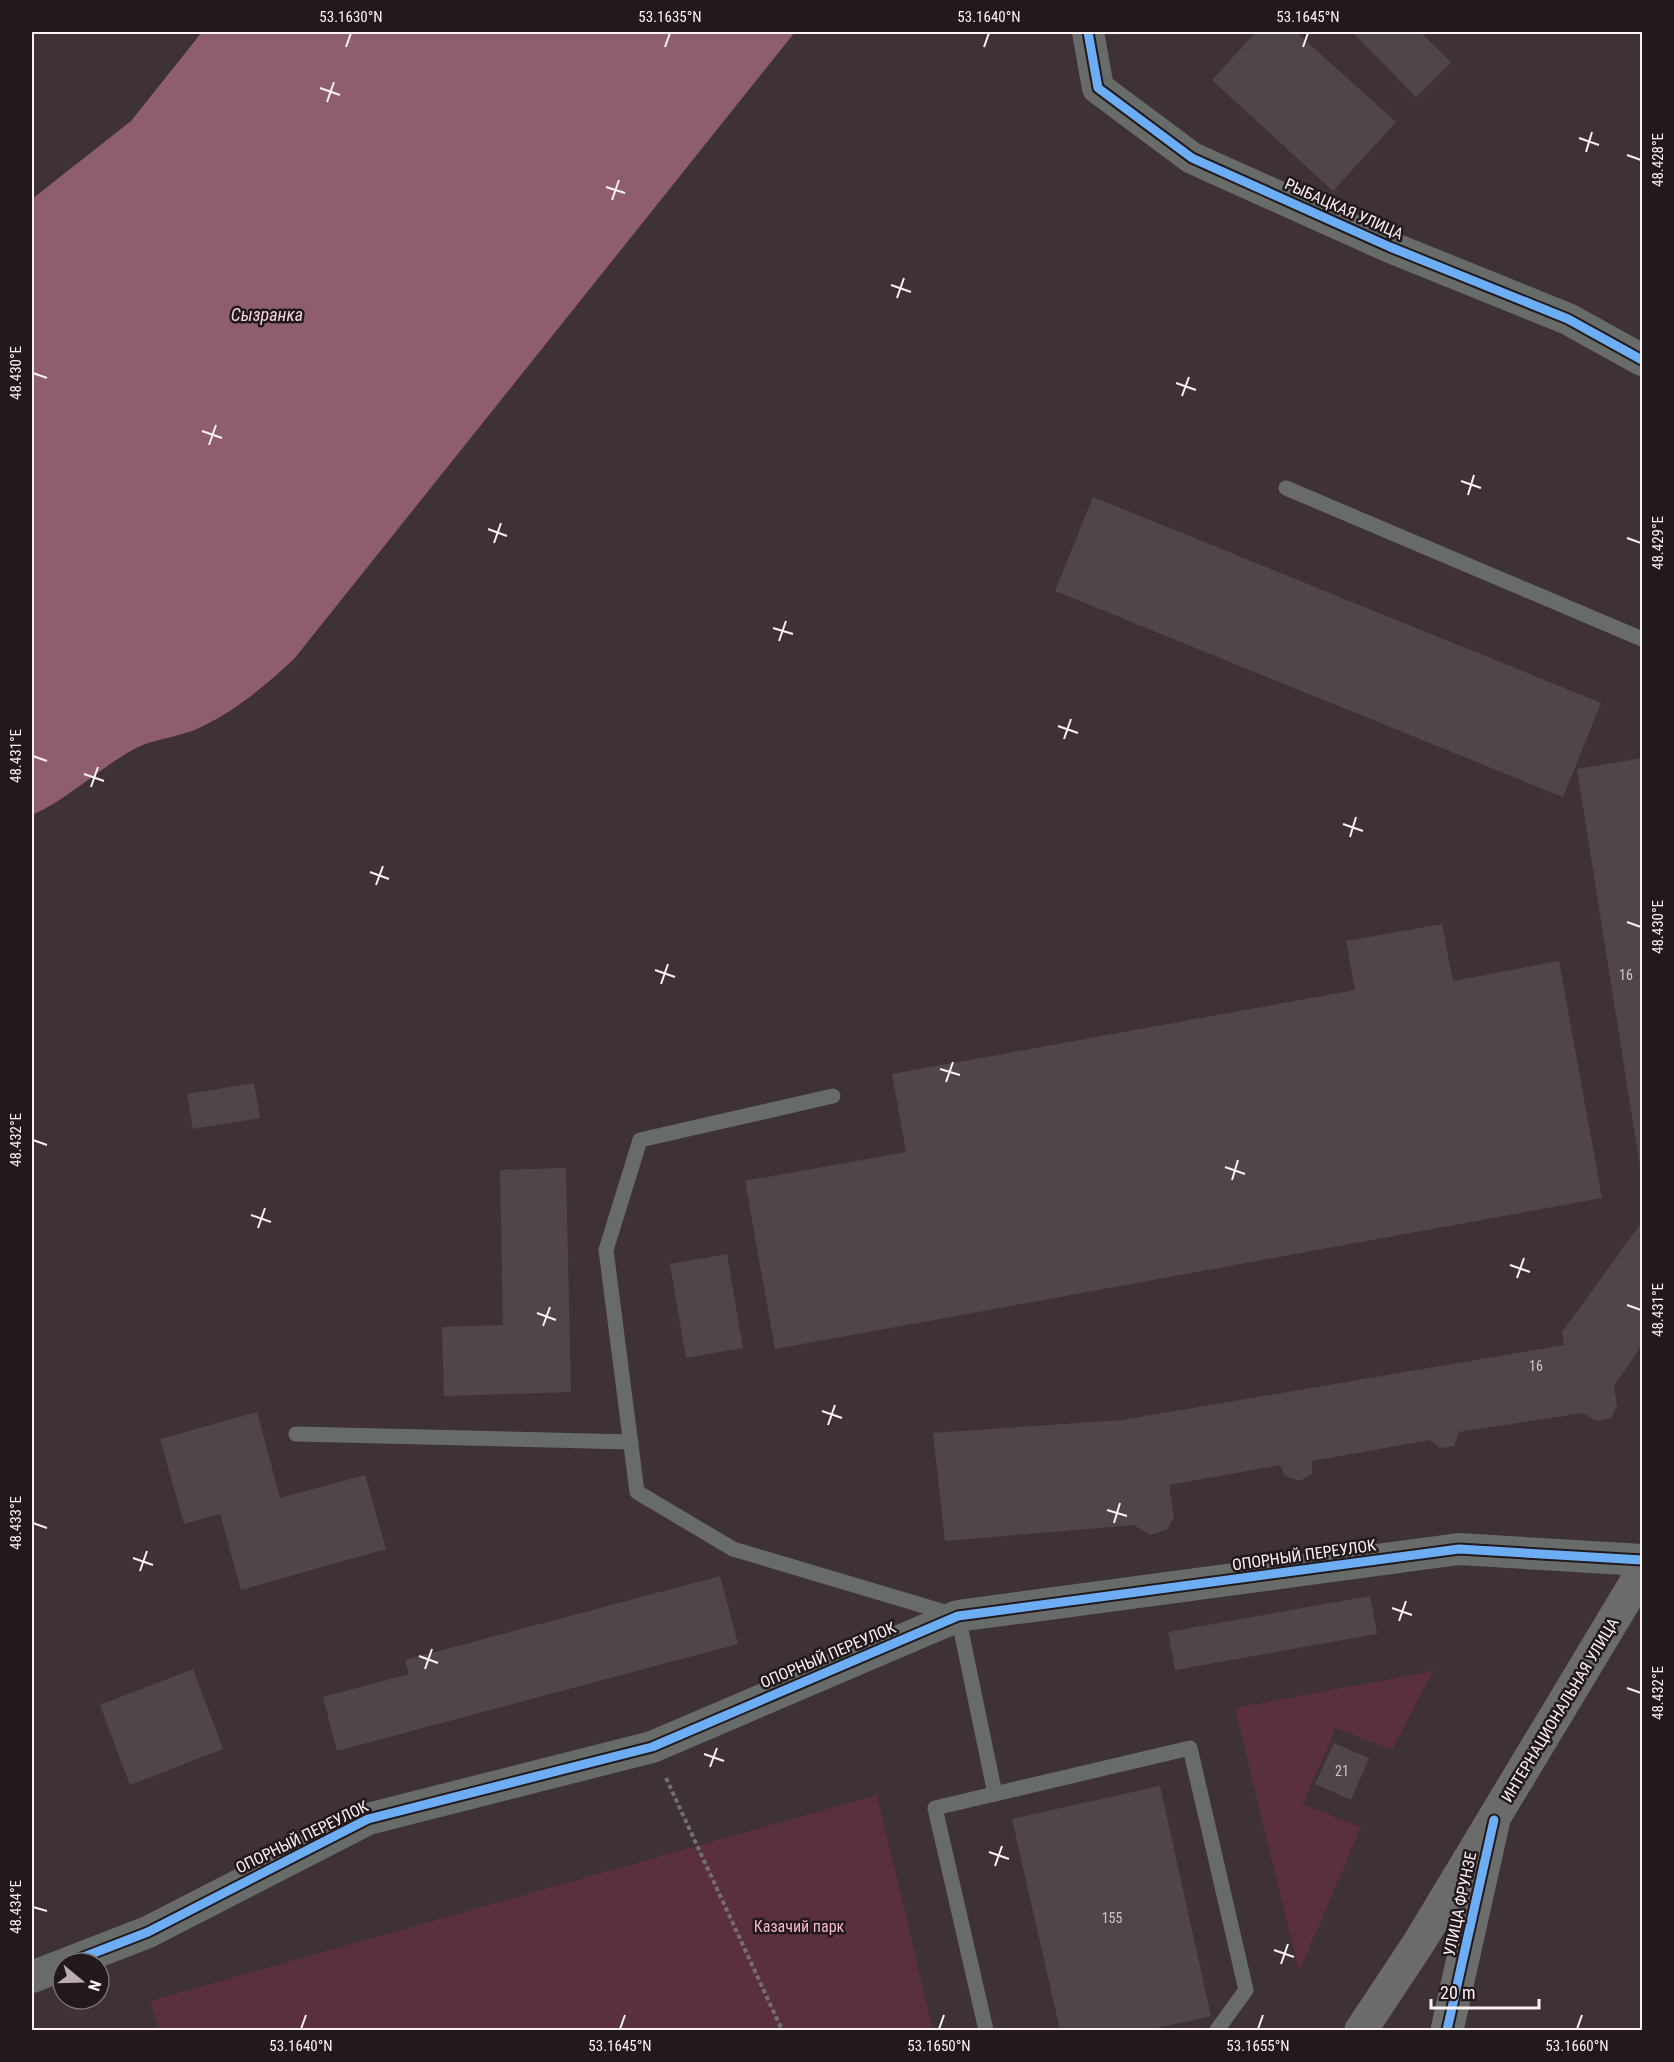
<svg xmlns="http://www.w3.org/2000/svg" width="1674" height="2062" font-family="'Roboto Condensed',sans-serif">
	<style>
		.green { fill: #5a2f3f }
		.water { fill: #8f5e6e }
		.building { fill: #50464a }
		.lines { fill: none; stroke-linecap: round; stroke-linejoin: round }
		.path { stroke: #716f6f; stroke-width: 4; stroke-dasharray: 4.5 3; stroke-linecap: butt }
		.lane { stroke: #686c69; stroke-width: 15 }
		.street { stroke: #686c69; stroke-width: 32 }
		.secondary { stroke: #6c6e6c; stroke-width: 33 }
		.primary { stroke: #6b6c6a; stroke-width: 33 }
		.cycleway-casing { stroke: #22191c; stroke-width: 13 }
		.cycleway { stroke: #6dadf4; stroke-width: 9 }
		.ticks { fill: none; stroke: #fef1f4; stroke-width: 2 }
		.labels { text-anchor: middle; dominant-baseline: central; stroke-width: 5; stroke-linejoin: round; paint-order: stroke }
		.number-label { font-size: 14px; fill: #d2c6ca }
		.street-label { font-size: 16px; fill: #fef1f4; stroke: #22191c }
		.park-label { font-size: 16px; fill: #f9b5cb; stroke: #22191c }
		.water-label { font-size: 18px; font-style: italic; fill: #f7d4df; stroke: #22191c }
		.neatline { fill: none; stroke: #fef1f4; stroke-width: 2 }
		.ticks-label { font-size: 15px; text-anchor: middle; fill: #fef1f4 }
	</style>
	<rect width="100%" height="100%" fill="#3e3236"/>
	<g class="green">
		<polygon points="1433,1671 1392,1750 1336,1728 1303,1804 1361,1827 1299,1972 1235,1708"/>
		<polygon points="877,1795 933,2030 159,2030 150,2001"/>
	</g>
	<path class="water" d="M 202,32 L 795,32 L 294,659 C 265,686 233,713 197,729 C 178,737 154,739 136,748 C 99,768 70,798 32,815 L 32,199 L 131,121 Z"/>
	<g class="building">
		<polygon points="1256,32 1296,32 1396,122 1333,191 1212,80"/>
		<polygon points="1352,32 1420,32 1451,62 1416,97"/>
		<polygon points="1093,497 1601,703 1563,797 1055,591"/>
		<polygon points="1642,758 1642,1172 1641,1173 1577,769"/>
		<polygon points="1442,924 1453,981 1559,961 1602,1198 775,1349 745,1181 906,1152 892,1074 1355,990 1346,941"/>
		<polygon points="254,1083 260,1118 193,1129 187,1094"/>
		<polygon points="566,1168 571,1392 444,1396 442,1327 503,1325 500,1170"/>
		<polygon points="1642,1222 1642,1345 1614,1386 1617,1406 1611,1418 1597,1421 1583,1413 1459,1432 1454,1446 1440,1448 1430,1440 1312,1461 1312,1474 1300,1481 1285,1476 1280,1465 1169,1485 1174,1517 1167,1530 1150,1535 1134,1525 945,1541 933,1433 1122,1420 1564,1345 1562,1332"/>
		<polygon points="727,1254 743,1348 686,1358 670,1264"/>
		<polygon points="257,1412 280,1498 365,1475 386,1549 241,1590 220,1514 184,1524 160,1439"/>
		<polygon points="720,1576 738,1644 337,1751 323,1697 409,1674 405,1660"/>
		<polygon points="1370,1596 1377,1634 1175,1670 1168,1632"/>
		<polygon points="193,1669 223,1749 130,1785 100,1705"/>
		<polygon points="1334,1743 1369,1758 1351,1800 1315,1784"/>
		<polygon points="1160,1786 1211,2016 1147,2030 1060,2030 1012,1819"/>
	</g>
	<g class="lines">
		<polyline class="path" points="666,1778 782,2030"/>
		<g class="lane">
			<polyline points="1286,488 1642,639"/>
			<polyline points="833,1096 640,1140 606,1250 637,1492 733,1549 958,1616 995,1794"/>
			<polyline points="296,1434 631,1442"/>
			<polyline points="986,2030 935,1808 1190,1748 1246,1990 1217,2030"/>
		</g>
		<g class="street">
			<polyline points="1088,32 1098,88 1192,158 1390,247 1568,319 1642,360"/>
			<polyline points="68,1963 148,1932 368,1819 652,1747 958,1616 1459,1549 1642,1560"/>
			<polyline points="32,1977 63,1965"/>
		</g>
		<polyline class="secondary" points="1447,2030 1493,1824"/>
		<polyline class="primary" points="1361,2030 1420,1941 1642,1572"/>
		<defs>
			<g id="cycleway">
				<polyline points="1088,32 1098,88 1192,158 1390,247 1568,319 1642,360"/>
				<polyline points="68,1963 148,1932 368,1819 652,1747 958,1616 1459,1549 1642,1560"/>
				<polyline points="1447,2030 1494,1820"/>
			</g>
		</defs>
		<use href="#cycleway" class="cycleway-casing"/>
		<use href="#cycleway" class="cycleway"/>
	</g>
	<path class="ticks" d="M 346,47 L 351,33M 665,47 L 670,33M 984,47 L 989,33M 1303,47 L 1308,33M 320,88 L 340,95M 327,102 L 334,82M 1579,138 L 1599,145M 1586,152 L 1592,132M 1627,155 L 1641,160M 606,187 L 625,193M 612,200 L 619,180M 891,285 L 911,292M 897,298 L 904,278M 33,373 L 47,378M 1176,383 L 1196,390M 1182,396 L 1189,377M 202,431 L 222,438M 209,445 L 216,425M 1461,481 L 1481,488M 1468,495 L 1474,475M 488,529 L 507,536M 1627,538 L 1641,543M 494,543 L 501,523M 773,628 L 793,634M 779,641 L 786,621M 1058,726 L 1078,733M 1064,739 L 1071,719M 33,756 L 47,761M 84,774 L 104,781M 91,787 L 98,767M 1343,824 L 1363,831M 1350,837 L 1356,817M 370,872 L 389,879M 376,885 L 383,866M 1627,922 L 1641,927M 655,970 L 675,977M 661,984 L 668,964M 940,1069 L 960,1075M 946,1082 L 953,1062M 33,1140 L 47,1145M 1225,1167 L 1245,1174M 1232,1180 L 1238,1160M 251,1215 L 271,1222M 258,1228 L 265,1208M 1510,1265 L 1530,1272M 1517,1278 L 1524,1258M 1627,1305 L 1641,1310M 537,1313 L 556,1320M 543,1326 L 550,1307M 822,1411 L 842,1418M 828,1425 L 835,1405M 1107,1510 L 1127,1516M 33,1523 L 47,1528M 1114,1523 L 1120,1503M 133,1558 L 153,1565M 140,1571 L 147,1551M 1392,1608 L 1412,1615M 1399,1621 L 1406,1601M 419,1656 L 438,1663M 425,1669 L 432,1649M 1627,1688 L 1641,1693M 704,1754 L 724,1761M 710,1767 L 717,1748M 989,1852 L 1009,1859M 995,1866 L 1002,1846M 33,1907 L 47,1911M 1274,1950 L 1294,1957M 1281,1964 L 1288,1944M 301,2029 L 306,2015M 620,2029 L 625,2015M 939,2029 L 944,2015M 1258,2029 L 1263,2015M 1577,2029 L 1582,2015"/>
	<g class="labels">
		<g class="number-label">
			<text x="1626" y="975">16</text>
			<text x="1536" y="1366">16</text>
			<text x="1342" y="1771">21</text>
			<text x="1112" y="1918">155</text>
		</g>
		<g class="street-label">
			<text transform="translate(1344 209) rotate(24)">РЫБАЦКАЯ УЛИЦА</text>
			<text transform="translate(1304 1555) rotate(-8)">ОПОРНЫЙ ПЕРЕУЛОК</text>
			<text transform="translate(828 1655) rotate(-23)">ОПОРНЫЙ ПЕРЕУЛОК</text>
			<text transform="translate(1560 1710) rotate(-59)">ИНТЕРНАЦИОНАЛЬНАЯ УЛИЦА</text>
			<text transform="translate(302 1837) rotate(-26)">ОПОРНЫЙ ПЕРЕУЛОК</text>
			<text transform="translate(1460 1904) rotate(-78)">УЛИЦА ФРУНЗЕ</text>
		</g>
		<g class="park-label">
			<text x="799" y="1926">Казачий парк</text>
		</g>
		<g class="water-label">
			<text x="267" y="314">Сызранка</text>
		</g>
	</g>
	<rect width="1674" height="2062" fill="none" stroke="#22191c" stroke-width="66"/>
	<g transform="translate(81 1981) rotate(109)"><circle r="28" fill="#22191c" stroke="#7a6f72" stroke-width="1.5"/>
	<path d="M0-4.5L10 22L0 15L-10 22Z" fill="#bbaeb2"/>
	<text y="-9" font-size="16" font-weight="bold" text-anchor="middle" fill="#fef1f4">N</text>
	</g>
	<path d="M1431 1999v9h108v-9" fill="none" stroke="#fef1f4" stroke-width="3"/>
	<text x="1440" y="1999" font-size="18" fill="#fef1f4" stroke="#22191c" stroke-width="4.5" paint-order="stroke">20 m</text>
	<rect x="33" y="33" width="1608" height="1996" class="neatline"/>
	<g class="ticks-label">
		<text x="351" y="22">53.1630°N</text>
		<text x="670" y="22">53.1635°N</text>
		<text x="989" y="22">53.1640°N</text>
		<text x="1308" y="22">53.1645°N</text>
		<text transform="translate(1658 160) rotate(-90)" y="5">48.428°E</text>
		<text transform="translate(16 373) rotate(-90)" y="5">48.430°E</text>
		<text transform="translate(1658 543) rotate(-90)" y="5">48.429°E</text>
		<text transform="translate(16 756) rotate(-90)" y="5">48.431°E</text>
		<text transform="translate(1658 927) rotate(-90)" y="5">48.430°E</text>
		<text transform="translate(16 1140) rotate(-90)" y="5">48.432°E</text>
		<text transform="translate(1658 1310) rotate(-90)" y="5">48.431°E</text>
		<text transform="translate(16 1523) rotate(-90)" y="5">48.433°E</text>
		<text transform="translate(1658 1693) rotate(-90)" y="5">48.432°E</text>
		<text transform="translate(16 1907) rotate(-90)" y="5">48.434°E</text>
		<text x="301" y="2051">53.1640°N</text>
		<text x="620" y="2051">53.1645°N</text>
		<text x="939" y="2051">53.1650°N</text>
		<text x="1258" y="2051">53.1655°N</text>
		<text x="1577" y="2051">53.1660°N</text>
	</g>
</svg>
